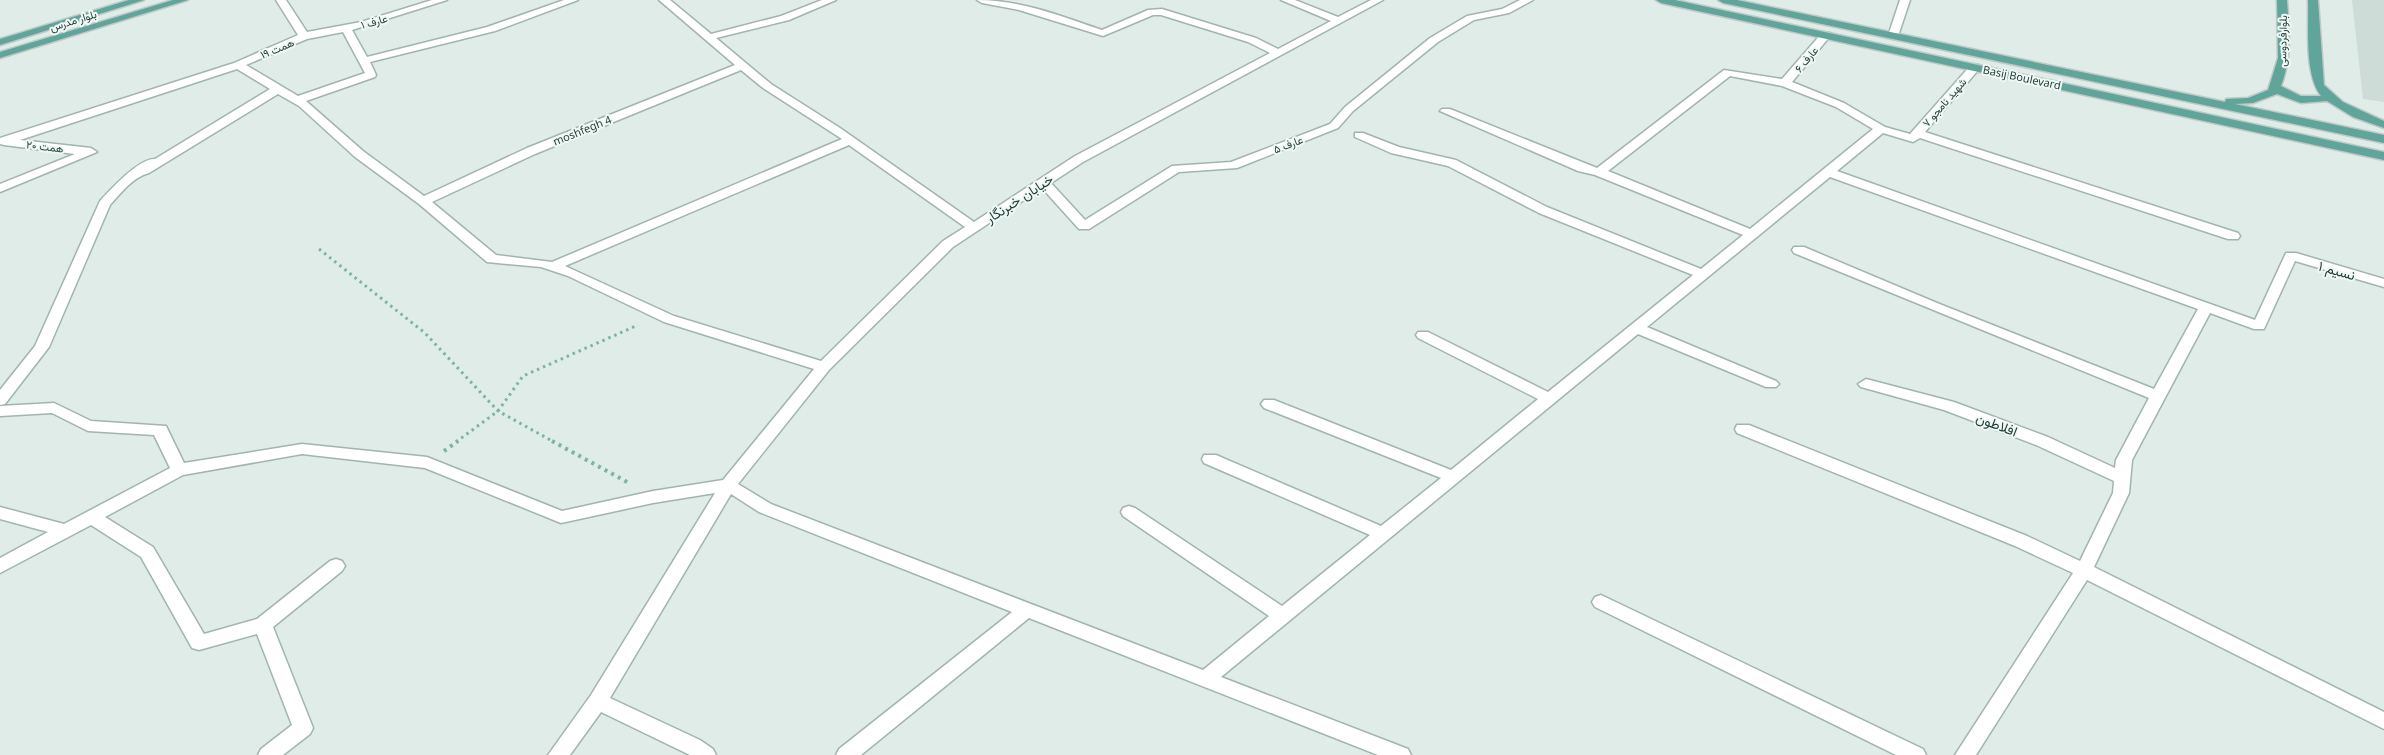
<svg xmlns="http://www.w3.org/2000/svg" width="2384" height="755" font-family="'Noto Sans',Vazirmatn,sans-serif">
	<style>
		.built { fill: #cddcd6 }
		.lines { fill: none; stroke-linecap: round; stroke-linejoin: round }
		.minor-casing { stroke: #a2b4af; stroke-width: 3 }
		.major-casing { stroke: #c0c9c7; stroke-width: 3 }
		.path-far1 { stroke: #7db2a6; stroke-width: 3; stroke-dasharray: 2.5 4; stroke-linecap: butt }
		.path { stroke: #7db2a6; stroke-width: 4; stroke-dasharray: 3 4.5; stroke-linecap: butt }
		.minor { fill: #fff; fill-rule: evenodd }
		.major { fill: #60a599; fill-rule: evenodd }
		.labels { text-anchor: middle; dominant-baseline: central; stroke-width: 4; stroke-linejoin: round; paint-order: stroke }
		.far-street-label { font-size: 11px; fill: #1f3d38; stroke: #f0f8f5 }
		.street-label { font-size: 14px; fill: #1f3d38; stroke: #f0f8f5 }
	</style>
	<rect width="100%" height="100%" fill="#dfece7"/>
	<polygon class="built" points="2352,0 2384,0 2384,102 2363,99"/>
	<g class="lines">
		<defs>
			<g id="minor">
				<path d="M 276,0 L 286,0 L 307,32 L 361,22 L 432,0 L 447,0 L 352,30 L 367,57 L 487,27 L 564,0 L 578,0 L 495,31 L 370,62 L 376,75 L 375,77 L 306,101 L 363,151 L 424,196 L 527,148 L 735,65 L 659,0 L 670,0 L 711,34 L 781,16 L 822,0 L 836,0 L 789,20 L 716,38 L 771,84 L 840,128 L 974,222 L 1075,156 L 1270,53 L 1248,42 L 1161,15 L 1153,15 L 1103,36 L 1019,10 L 982,3 L 977,0 C 1021,0 1061,16 1102,30 L 1148,10 L 1162,9 L 1256,38 L 1278,49 L 1331,21 L 1281,0 L 1295,0 L 1338,17 L 1371,0 L 1383,0 L 1083,162 L 1051,183 L 1085,220 L 1172,166 L 1231,162 L 1330,124 L 1345,107 L 1430,38 L 1467,16 L 1502,9 L 1520,0 L 1533,0 L 1509,13 L 1474,20 L 1438,42 L 1353,111 L 1338,128 L 1237,168 L 1179,172 L 1089,229 L 1079,229 L 1042,188 L 953,247 L 829,370 L 738,484 L 771,504 L 1203,670 L 1269,616 L 1123,516 L 1121,512 L 1123,508 L 1129,506 L 1135,508 L 1282,606 L 1370,535 L 1204,463 L 1202,459 L 1204,455 L 1216,455 L 1381,526 L 1441,478 L 1264,408 L 1261,404 L 1264,400 L 1274,400 L 1451,470 L 1538,399 L 1418,338 L 1416,335 L 1418,332 L 1428,332 L 1548,392 L 1693,275 L 1539,213 L 1448,166 L 1391,153 L 1355,137 L 1355,133 L 1363,133 L 1399,147 L 1456,160 L 1547,207 L 1701,269 L 1743,235 L 1595,175 L 1578,171 L 1440,111 L 1442,109 L 1450,109 L 1597,168 L 1724,70 L 1782,79 L 1822,33 L 1830,33 L 1831,35 L 1792,82 L 1844,103 L 1885,127 L 1910,134 L 1971,65 L 1979,65 L 1979,69 L 1925,132 L 2238,233 L 2240,236 L 2238,239 L 2228,239 L 1920,138 L 1913,142 L 1883,133 L 1837,171 L 2255,320 L 2286,253 L 2296,253 L 2384,279 L 2384,287 L 2295,261 L 2264,329 L 2254,329 L 2210,313 L 2132,460 L 2129,493 L 2094,567 L 2384,712 L 2384,729 L 2087,580 L 1976,755 L 1955,755 L 2073,573 L 2015,546 L 1737,433 L 1735,429 L 1737,425 L 1749,425 L 2027,536 L 2080,561 L 2113,493 L 2114,481 L 2036,445 L 1944,410 L 1861,387 L 1858,384 L 1866,379 L 1954,402 L 2048,437 L 2115,468 L 2116,460 L 2149,398 L 1794,253 L 1792,250 L 1794,247 L 1804,247 L 1937,303 L 2154,389 L 2198,309 L 1830,177 L 1647,327 L 1776,381 L 1779,384 L 1776,387 L 1766,387 L 1638,334 L 1221,677 L 1408,749 L 1411,755 L 1378,755 L 1029,618 L 861,755 L 836,755 L 839,749 L 1012,612 L 759,512 L 731,494 L 610,698 L 700,740 L 713,749 L 716,755 L 690,755 L 601,712 L 570,755 L 548,755 L 591,695 L 715,493 L 653,503 L 561,523 L 425,468 L 302,454 L 183,475 L 105,517 L 153,547 L 204,634 L 257,619 L 330,561 L 336,559 L 342,561 L 345,566 L 342,571 L 273,627 L 313,728 L 310,734 L 283,755 L 258,755 L 261,749 L 292,725 L 257,634 L 199,650 L 192,648 L 141,557 L 91,525 L 0,573 L 0,558 L 48,532 L 0,519 L 0,507 L 64,524 L 170,468 L 154,435 L 88,431 L 52,413 L 0,416 L 0,406 L 54,403 L 91,421 L 166,426 L 184,463 L 302,444 L 427,457 L 562,511 L 653,491 L 723,480 L 814,369 L 664,322 L 568,276 L 541,267 L 487,262 L 419,204 L 355,157 L 299,106 L 278,94 L 149,173 C 133,177 121,193 110,205 L 49,347 L 5,404 L 0,405 L 0,390 L 35,346 L 100,201 C 110,190 139,158 155,159 L 270,89 L 237,69 L 20,140 L 91,148 L 97,152 L 0,192 L 0,184 L 75,154 L 4,145 L 0,144 L 0,138 L 234,63 L 298,35 ZM 343,32 L 365,73 L 298,96 L 246,65 L 307,39 ZM 741,70 L 763,88 L 842,139 L 552,262 L 496,255 L 432,202 L 535,154 ZM 1730,76 L 1782,86 L 1836,107 L 1873,129 L 1750,229 L 1608,171 ZM 849,145 L 965,227 L 943,241 L 821,361 L 674,316 L 565,266 Z"/>
				<polygon points="1900,0 1910,0 1898,36 1893,39 1888,36"/>
				<polygon points="1601,595 1923,749 1926,755 1896,755 1595,607 1592,602 1595,597"/>
			</g>
			<g id="major">
				<polygon points="129,0 144,0 0,45 0,39"/>
				<polygon points="173,0 188,0 0,58 0,52"/>
				<polygon points="1656,0 1675,0 2384,152 2384,160 1661,3"/>
				<path d="M 1718,0 L 1737,0 L 2225,102 L 2226,99 L 2248,98 L 2268,90 L 2278,58 L 2277,0 L 2287,0 C 2289,29 2292,58 2281,86 L 2301,96 L 2321,96 C 2304,74 2309,28 2308,0 L 2318,0 L 2324,85 L 2343,102 L 2384,121 L 2384,128 L 2353,117 L 2327,101 L 2301,103 L 2277,94 L 2253,103 L 2235,104 L 2384,135 L 2384,143 L 1723,3 Z"/>
			</g>
		</defs>
		<use href="#minor" class="minor-casing"/>
		<use href="#major" class="major-casing"/>
		<g class="path-far1">
			<polyline points="319,249 425,333 498,411 554,442"/>
			<polyline points="456,442 498,411 523,376 638,325"/>
		</g>
		<g class="path">
			<polyline points="552,441 629,483"/>
			<polyline points="444,451 458,441"/>
		</g>
		<use href="#minor" class="minor"/>
		<use href="#major" class="major"/>
	</g>
	<g class="labels">
		<g class="far-street-label">
			<text transform="translate(73 20) rotate(-17)">بلوار مدرس</text>
			<text transform="translate(374 21) rotate(-16)">عارف ۱</text>
			<text transform="translate(2282 41) rotate(-89)">بلوارفردوسی</text>
			<text transform="translate(277 48) rotate(-23)">همت ۱۹</text>
			<text transform="translate(1806 59) rotate(-50)">عارف ۶</text>
			<text transform="translate(2022 77) rotate(12)">Basij Boulevard</text>
			<text transform="translate(1944 102) rotate(-49)">شهید نامجو ۷</text>
			<text transform="translate(582 130) rotate(-22)">moshfegh 4</text>
			<text transform="translate(1288 144) rotate(-21)">عارف ۵</text>
			<text transform="translate(45 146) rotate(7)">همت ۲۰</text>
		</g>
		<g class="street-label">
			<text transform="translate(1019 198) rotate(-33)">خیابان خبرنگار</text>
			<text transform="translate(2337 270) rotate(16)">نسیم ۱</text>
			<text transform="translate(1997 424) rotate(21)">افلاطون</text>
		</g>
	</g>
</svg>
